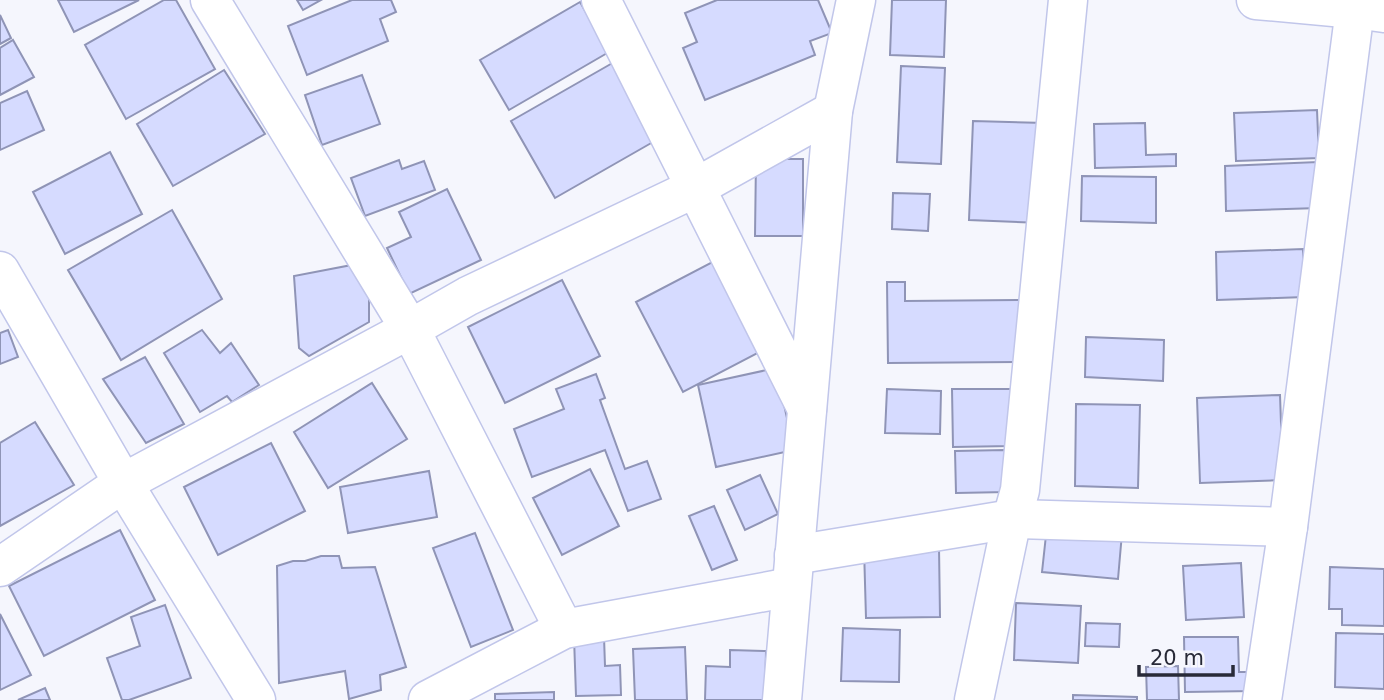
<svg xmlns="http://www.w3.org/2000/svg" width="1384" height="700" font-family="'DejaVu Sans',sans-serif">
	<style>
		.building { fill: #d6dbff; stroke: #8f94b6; stroke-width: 2 }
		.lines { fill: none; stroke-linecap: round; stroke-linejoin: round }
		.minor-casing { stroke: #c1c6ea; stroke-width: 41 }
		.minor { stroke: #fff; stroke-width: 38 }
	</style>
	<rect width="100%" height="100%" fill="#f5f6fd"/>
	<g class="building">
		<polygon points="58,0 139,0 74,32"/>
		<polygon points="164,0 176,0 215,69 126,119 85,45"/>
		<polygon points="297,0 321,0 303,10"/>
		<polygon points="352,0 391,0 396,12 380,19 388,41 307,75 288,26"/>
		<polygon points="717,0 818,0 832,33 810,41 815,55 705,100 683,48 697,42 685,13"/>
		<polygon points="892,0 946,0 944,57 890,55"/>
		<polygon points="580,2 609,52 509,110 480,60"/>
		<polygon points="0,15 11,38 0,44"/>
		<polygon points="13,40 34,77 0,95 0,48"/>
		<polygon points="616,61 660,138 555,198 511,121"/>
		<polygon points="901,66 945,68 941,164 897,162"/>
		<polygon points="224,70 265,134 173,186 137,124"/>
		<polygon points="362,75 380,124 322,145 305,95"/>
		<polygon points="27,91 44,130 0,150 0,103"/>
		<polygon points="1317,110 1319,158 1236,161 1234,113"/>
		<polygon points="973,121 1045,123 1041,223 969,220"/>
		<polygon points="1145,123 1146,155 1176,154 1176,166 1095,168 1094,124"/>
		<polygon points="110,152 142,214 65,254 33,192"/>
		<polygon points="756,159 803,159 803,236 755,236"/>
		<polygon points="399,160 402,169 424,161 435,190 365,216 351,178"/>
		<polygon points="1318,162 1319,208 1226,211 1225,166"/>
		<polygon points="1082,176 1156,177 1156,223 1081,221"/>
		<polygon points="447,189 481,260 409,294 387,248 411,237 399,212"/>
		<polygon points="893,193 930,194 928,231 892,229"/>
		<polygon points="172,210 222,299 121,360 68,270"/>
		<polygon points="1303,249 1305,297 1217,300 1216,252"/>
		<polygon points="722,257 769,347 683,392 636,302"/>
		<polygon points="357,264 369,295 369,322 309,356 299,348 294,276"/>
		<polygon points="562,280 600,356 505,403 468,327"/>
		<polygon points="887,282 905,282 905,301 1022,300 1023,362 888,363"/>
		<polygon points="8,330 18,357 0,364 0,333"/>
		<polygon points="202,330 220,353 231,343 259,385 232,402 227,396 200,412 164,353"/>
		<polygon points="1086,337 1164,340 1163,381 1085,377"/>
		<polygon points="145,357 184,424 146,443 103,379"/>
		<polygon points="776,368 794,450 716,467 698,385"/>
		<polygon points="596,374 605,398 600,400 625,469 647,461 661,499 628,511 605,450 532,477 514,429 564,409 556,389"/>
		<polygon points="372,383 407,439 328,488 294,432"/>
		<polygon points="887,389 941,391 940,434 885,433"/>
		<polygon points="952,389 1011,389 1011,446 953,447"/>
		<polygon points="1280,395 1283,480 1200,483 1197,398"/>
		<polygon points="1076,404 1140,405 1138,488 1075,486"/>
		<polygon points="35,422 74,485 0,526 0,443"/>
		<polygon points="271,443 305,511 218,555 184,487"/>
		<polygon points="1005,450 1007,492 956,493 955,451"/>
		<polygon points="590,469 619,526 562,555 533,498"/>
		<polygon points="429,471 437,517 348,533 340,487"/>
		<polygon points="760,475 778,514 745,530 727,490"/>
		<polygon points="714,506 737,560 712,570 689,516"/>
		<polygon points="1047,526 1122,533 1118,579 1042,572"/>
		<polygon points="120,530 155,600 44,656 9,586"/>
		<polygon points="475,533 513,630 471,647 433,548"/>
		<polygon points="939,547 940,617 866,618 864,548"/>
		<polygon points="321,556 339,556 342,568 375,567 406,667 380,675 381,690 349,699 345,671 279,683 277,566 293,561 305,561"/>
		<polygon points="1241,563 1244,617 1186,620 1183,566"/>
		<polygon points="1330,567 1384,569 1384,626 1342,625 1342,609 1329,609"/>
		<polygon points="1016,603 1081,606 1078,663 1014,660"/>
		<polygon points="165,605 191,678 129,700 122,700 107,658 140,646 131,617"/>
		<polygon points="0,614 31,675 0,690"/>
		<polygon points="1086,623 1120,624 1119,647 1085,646"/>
		<polygon points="843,628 900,630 899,682 841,681"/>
		<polygon points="1336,633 1384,634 1384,689 1335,687"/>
		<polygon points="574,637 604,637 605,666 620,665 621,695 576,696"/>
		<polygon points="1184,637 1238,637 1239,672 1255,672 1255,691 1185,692"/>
		<polygon points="685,647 687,700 635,700 633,649"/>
		<polygon points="730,650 766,651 765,700 705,700 706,666 730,667"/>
		<polygon points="1178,666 1179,700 1147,700 1146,667"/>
		<polygon points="45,688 50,700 18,700"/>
		<polygon points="554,692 554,700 495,700 495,694"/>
		<polygon points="1073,695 1137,697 1137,700 1073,700"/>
	</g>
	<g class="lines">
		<defs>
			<g id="minor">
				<polyline points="210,0 410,329 564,629"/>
				<polyline points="601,0 807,409"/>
				<polyline points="1256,0 1355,9 1384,13"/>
				<polyline points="0,271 123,483 256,700"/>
				<polyline points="794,555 1012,519 1288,527"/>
				<polyline points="0,567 123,483 410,329 468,296 695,188 833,111"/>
				<polyline points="428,700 564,629 791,587"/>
				<polyline points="782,700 833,111 856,0"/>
				<polyline points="974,700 1012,519 1020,490 1068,0"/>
				<polyline points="1262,700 1288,527 1355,9"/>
			</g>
		</defs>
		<use href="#minor" class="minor-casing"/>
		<use href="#minor" class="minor"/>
	</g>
	<path d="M1139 665v10h94v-10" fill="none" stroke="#282a38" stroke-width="3.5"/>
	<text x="1150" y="665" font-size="21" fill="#282a38" stroke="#f5f6fd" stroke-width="5" paint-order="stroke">20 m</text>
</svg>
